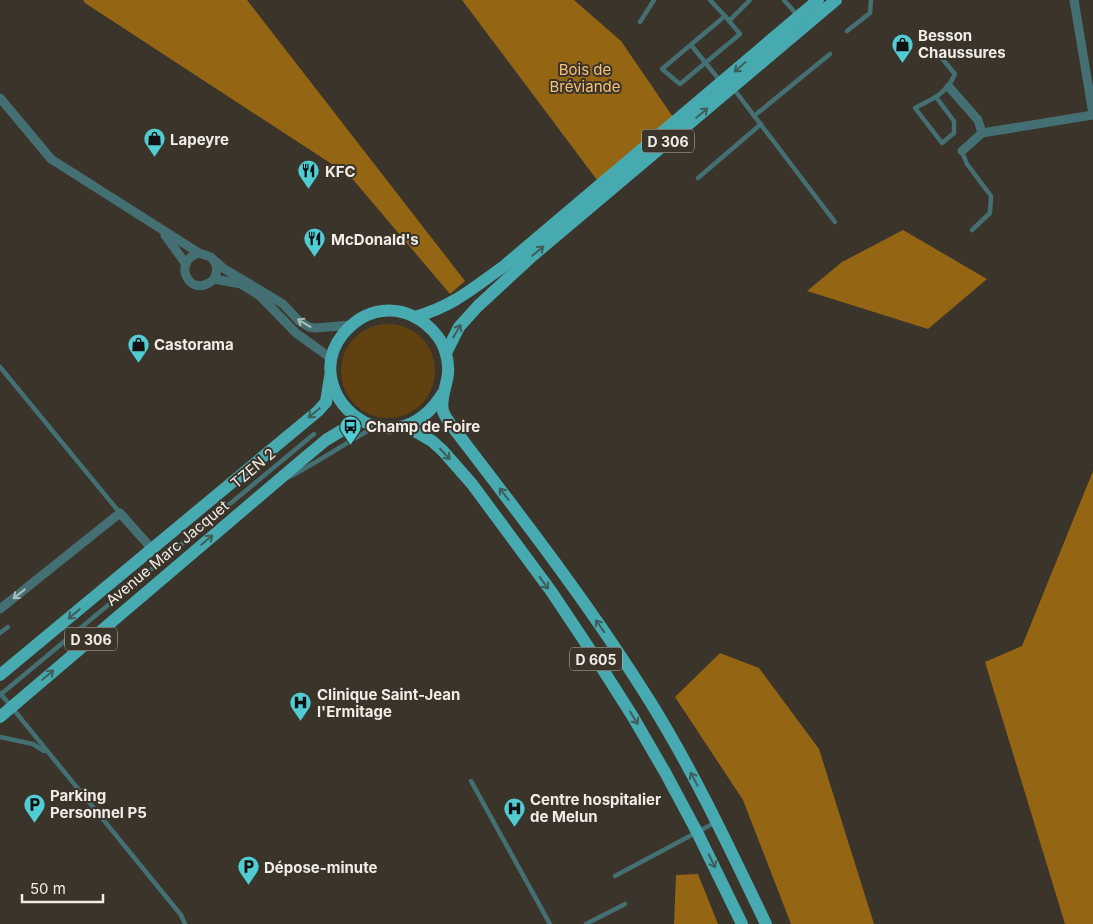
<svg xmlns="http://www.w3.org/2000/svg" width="1093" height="924" font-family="Inter,sans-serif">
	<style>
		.green { fill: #60410f }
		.forest { fill: #946614 }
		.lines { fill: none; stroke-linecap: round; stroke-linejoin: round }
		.service { stroke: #447073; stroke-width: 4.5 }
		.minor { stroke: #447073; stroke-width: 9 }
		.primary { stroke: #47aab0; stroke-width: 12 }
		.oneway { stroke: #3f5d59 }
		.oneway2 { stroke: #acbab8 }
		.labels { text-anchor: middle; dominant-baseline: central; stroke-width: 4; stroke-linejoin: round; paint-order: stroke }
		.shield { fill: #3a342a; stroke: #bab5ae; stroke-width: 1 }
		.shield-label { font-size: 14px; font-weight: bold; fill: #f1ece6 }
		.poi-label { font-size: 15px; font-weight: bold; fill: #f1ece6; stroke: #3a342a; text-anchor: start }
		.park-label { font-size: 15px; fill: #f6c177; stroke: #3a342a }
		.street-label { font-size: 15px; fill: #f1ece6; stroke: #3a342a }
	</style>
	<rect width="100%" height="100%" fill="#3a342a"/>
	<circle class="green" cx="388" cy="371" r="47"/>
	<g class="forest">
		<polygon points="83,0 247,0 465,281 450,294 350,176 85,3"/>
		<polygon points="462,0 574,0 621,41 673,117 600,184"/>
		<polygon points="903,230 987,279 928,329 807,291 842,262"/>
		<polygon points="1093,471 1093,924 1065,924 985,662 1022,646"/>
		<polygon points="720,653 759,668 819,749 874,924 791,924 743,800 675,697"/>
		<polygon points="698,874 718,924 674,924 676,875"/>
	</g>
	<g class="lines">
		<g class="service">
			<polyline points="710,0 725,16"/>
			<polyline points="784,0 798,16"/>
			<polygon points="725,16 740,34 680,84 662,69"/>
			<polyline points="729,21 750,0"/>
			<polyline points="640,22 654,0"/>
			<polyline points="847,31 870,13 871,0"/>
			<polyline points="691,45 721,82"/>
			<path d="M 935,50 L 955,74 C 946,94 934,98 915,108 L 942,143 L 954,133 L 954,121 L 936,97"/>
			<polyline points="733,88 835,222"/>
			<polyline points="754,116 830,54"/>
			<polyline points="962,152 967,164 991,196 990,213 972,230"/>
			<polyline points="698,178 761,124"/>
			<polyline points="0,367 120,513"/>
			<path d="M 289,477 C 318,462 344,444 373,428"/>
			<polyline points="0,633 8,627"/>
			<polyline points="0,693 181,915 185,924"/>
			<polyline points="0,695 314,434"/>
			<polyline points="0,737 33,744 44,751"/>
			<polyline points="471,781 550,924"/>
			<polyline points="615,876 716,822"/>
			<polyline points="586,924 625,904"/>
		</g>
		<g class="minor">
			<polyline points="1074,0 1093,114"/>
			<polyline points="949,87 978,120 982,133 962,151"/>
			<polyline points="0,98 51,159 199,253"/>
			<polyline points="982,133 1093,115"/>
			<polyline points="165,235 186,264"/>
			<polyline points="215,261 223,268 283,304 299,321 309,327 316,328 351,325"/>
			<path d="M 214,279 C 218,271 218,264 211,257 L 199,253 C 170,262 191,301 214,279 L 241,284 L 260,296 L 296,333 L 332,359"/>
			<polyline points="0,609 120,513 152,549"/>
		</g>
		<g class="primary">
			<path d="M 415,317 C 453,306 472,289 504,266 L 818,0"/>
			<polyline points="446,353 459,327 478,306 530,258 836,0"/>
			<path d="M 443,393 C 391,477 296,392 343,334 C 353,322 366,313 382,311 C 403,308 425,319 438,337 C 445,346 449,361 448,373 C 447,386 440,398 443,411 C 445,417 451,425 455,430 C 523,519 592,608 651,703 C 695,774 730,849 766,924"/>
			<polyline points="406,426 432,441 443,451 472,484 551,591 593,654 633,717 666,774 697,832 742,924"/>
			<polyline points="0,675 318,411 326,402 330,377"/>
			<polyline points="0,717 302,460 326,440 359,420"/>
		</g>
	</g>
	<defs><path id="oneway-shaft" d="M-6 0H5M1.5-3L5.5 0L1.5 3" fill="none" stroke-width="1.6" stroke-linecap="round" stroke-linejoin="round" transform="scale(1.25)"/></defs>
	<g class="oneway">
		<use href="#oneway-shaft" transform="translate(740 67) rotate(139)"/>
		<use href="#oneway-shaft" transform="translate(702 113) rotate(-40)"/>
		<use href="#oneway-shaft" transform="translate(538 251) rotate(-40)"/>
		<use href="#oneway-shaft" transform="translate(457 331) rotate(-59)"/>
		<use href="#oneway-shaft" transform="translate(314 413) rotate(140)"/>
		<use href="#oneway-shaft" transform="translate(445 454) rotate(47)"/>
		<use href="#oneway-shaft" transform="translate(504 494) rotate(-128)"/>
		<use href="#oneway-shaft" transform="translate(207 540) rotate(-40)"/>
		<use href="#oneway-shaft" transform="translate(544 583) rotate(54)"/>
		<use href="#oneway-shaft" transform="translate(74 614) rotate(140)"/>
		<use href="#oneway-shaft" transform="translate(600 626) rotate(-125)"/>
		<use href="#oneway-shaft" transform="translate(48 675) rotate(-40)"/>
		<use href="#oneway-shaft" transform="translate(634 718) rotate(59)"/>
		<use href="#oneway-shaft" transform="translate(694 779) rotate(-118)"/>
		<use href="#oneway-shaft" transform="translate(712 861) rotate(63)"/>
	</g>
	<g class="oneway2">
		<use href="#oneway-shaft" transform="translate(304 323) rotate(-149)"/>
		<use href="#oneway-shaft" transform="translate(19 594) rotate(142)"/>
	</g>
	<defs>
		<symbol id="shop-pin" viewBox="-11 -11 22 30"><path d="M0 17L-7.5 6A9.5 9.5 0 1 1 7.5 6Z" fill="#51ccd3" stroke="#3a342a"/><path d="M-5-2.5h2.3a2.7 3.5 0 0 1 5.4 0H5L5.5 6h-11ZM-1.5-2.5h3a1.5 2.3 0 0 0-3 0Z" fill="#111"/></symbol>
		<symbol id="restaurant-pin" viewBox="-11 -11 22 30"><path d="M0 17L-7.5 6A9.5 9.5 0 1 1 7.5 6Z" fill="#51ccd3" stroke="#3a342a"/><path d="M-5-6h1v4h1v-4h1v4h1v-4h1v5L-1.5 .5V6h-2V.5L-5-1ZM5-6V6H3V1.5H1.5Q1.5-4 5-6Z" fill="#111"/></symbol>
		<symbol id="bus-pin" viewBox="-11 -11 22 30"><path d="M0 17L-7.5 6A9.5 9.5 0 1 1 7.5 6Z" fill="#51ccd3" stroke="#3a342a"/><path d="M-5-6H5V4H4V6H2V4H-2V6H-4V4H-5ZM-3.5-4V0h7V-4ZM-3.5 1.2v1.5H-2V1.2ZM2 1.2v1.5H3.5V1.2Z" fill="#111"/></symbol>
		<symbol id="hospital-pin" viewBox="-11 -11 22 30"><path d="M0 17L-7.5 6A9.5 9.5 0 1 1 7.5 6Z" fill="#51ccd3" stroke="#3a342a"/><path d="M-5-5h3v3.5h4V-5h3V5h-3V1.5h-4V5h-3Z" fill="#111"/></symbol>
		<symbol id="parking-pin" viewBox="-11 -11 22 30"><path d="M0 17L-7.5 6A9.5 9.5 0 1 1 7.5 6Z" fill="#51ccd3" stroke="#3a342a"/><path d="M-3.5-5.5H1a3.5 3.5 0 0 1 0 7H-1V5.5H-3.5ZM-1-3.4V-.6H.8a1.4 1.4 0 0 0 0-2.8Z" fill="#111"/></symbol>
	</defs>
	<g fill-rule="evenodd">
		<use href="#shop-pin" x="890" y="32" width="25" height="34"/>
		<use href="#shop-pin" x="142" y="126" width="25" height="34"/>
		<use href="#restaurant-pin" x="296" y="158" width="25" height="34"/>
		<use href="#restaurant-pin" x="302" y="226" width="25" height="34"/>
		<use href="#shop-pin" x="126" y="332" width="25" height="34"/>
		<use href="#bus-pin" x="338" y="414" width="25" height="34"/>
		<use href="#hospital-pin" x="288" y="690" width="25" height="34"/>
		<use href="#parking-pin" x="22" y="792" width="25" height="34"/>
		<use href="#hospital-pin" x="502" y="796" width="25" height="34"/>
		<use href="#parking-pin" x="236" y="854" width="25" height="34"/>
	</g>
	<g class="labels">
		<g class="shield">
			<rect x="642" y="129.5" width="52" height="23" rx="4"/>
			<rect x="65" y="627.5" width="52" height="23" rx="4"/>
			<rect x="570" y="647.5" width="52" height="23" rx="4"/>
		</g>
		<g class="shield-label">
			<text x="668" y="141">D 306</text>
			<text x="91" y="639">D 306</text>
			<text x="596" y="659">D 605</text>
		</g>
		<g class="poi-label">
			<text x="918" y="35">Besson<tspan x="918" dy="17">Chaussures</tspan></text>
			<text x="170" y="139">Lapeyre</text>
			<text x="325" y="171">KFC</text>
			<text x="331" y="239">McDonald's</text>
			<text x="154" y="344">Castorama</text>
			<text x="366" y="426">Champ de Foire</text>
			<text x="317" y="694">Clinique Saint-Jean<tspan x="317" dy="17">l'Ermitage</tspan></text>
			<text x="50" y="795">Parking<tspan x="50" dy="17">Personnel P5</tspan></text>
			<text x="530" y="799">Centre hospitalier<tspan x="530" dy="17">de Melun</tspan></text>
			<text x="264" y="867">Dépose-minute</text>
		</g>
		<g class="park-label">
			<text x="585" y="69">Bois de<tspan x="585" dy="17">Bréviande</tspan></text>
		</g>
		<g class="street-label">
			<text transform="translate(253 468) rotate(-40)">TZEN 2</text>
			<text transform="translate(167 553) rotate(-40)">Avenue Marc Jacquet</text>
		</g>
	</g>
	<path d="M22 894v8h81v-8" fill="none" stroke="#f1ece6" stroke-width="2.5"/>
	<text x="30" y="894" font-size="15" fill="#f1ece6" stroke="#3a342a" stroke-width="4" paint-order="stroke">50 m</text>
</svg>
